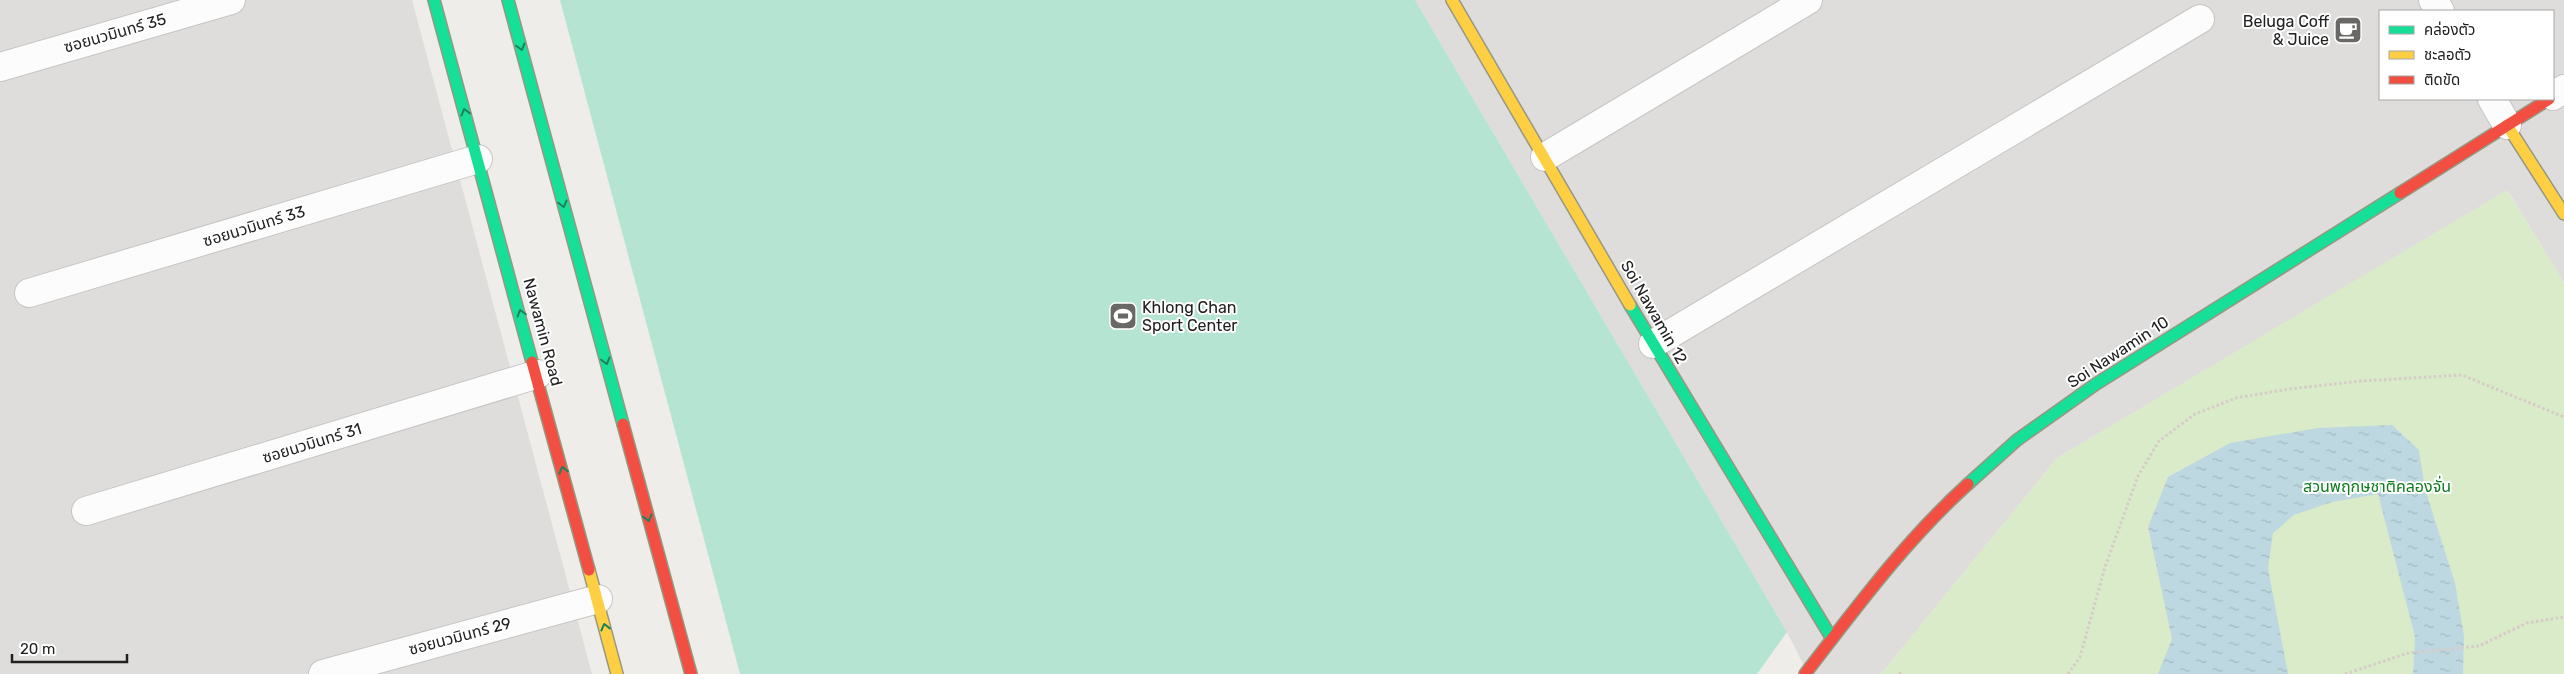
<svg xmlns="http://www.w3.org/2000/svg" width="2564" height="674" font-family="Rubik,'Noto Sans Thai',sans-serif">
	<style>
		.residential { fill: #dedddb; fill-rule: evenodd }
		.garden { fill: #daebc9 }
		.pitch { fill: #b6e4d2 }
		.water { fill: url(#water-ripples) }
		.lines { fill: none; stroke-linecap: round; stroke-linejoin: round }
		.street-casing { stroke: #c6c5c4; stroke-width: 30 }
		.fast-casing { stroke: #969881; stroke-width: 14 }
		.slow-casing { stroke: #969881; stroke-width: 14 }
		.jam-casing { stroke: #969881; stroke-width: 14 }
		.path { stroke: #d7cbc8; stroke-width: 3; stroke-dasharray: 2.5 2.5; stroke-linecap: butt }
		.street { stroke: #fdfcfc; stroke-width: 28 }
		.fast { stroke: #16e098; stroke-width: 11 }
		.slow { stroke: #ffcf43; stroke-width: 11 }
		.jam { stroke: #f24e42; stroke-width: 11 }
		.oneway { stroke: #1c805c }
		.labels { text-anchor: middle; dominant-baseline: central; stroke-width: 4; stroke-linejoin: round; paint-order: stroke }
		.poi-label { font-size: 16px; fill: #212121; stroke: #fff; text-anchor: end }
		.street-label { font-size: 16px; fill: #212121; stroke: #fff }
		.park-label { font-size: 16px; fill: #0f7e1e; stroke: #fff }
	</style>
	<defs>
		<pattern id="water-ripples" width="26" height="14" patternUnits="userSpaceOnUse" patternTransform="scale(1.25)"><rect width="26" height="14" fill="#bed8e1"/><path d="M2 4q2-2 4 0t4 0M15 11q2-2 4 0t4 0" fill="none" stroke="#a3b9c1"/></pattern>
	</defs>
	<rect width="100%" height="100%" fill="#efede9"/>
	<g class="residential">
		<polygon points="0,0 412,0 592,674 0,674"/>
		<path d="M 1415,0 L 2564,0 L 2564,283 L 2508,191 L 2057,458 L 1881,674 L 1808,674 L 1787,632 ZM 2380,11 L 2553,11 L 2553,99 L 2380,99 Z"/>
	</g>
	<polygon class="garden" points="2507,190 2564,283 2564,674 1881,674 2057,458"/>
	<polygon class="pitch" points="560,0 1415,0 1787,632 1757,674 740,674"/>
	<polygon class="water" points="2392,425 2419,450 2425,489 2455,583 2464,636 2463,674 2413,674 2415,637 2378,494 2332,502 2294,515 2273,533 2268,568 2288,674 2158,674 2172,639 2148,527 2168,477 2230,443 2318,428"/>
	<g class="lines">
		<defs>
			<g id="street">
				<polyline points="2433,0 2440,11"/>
				<polyline points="0,67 231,0"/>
				<polyline points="2553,96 2564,89"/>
				<polyline points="2492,99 2507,125"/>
				<polyline points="1545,157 1808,0"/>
				<polyline points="29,293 478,159"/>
				<polyline points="1653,344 2200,19"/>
				<polyline points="86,511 538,374"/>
				<polyline points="323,674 598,599"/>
			</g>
			<g id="fast">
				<polyline points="434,0 532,362"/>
				<polyline points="508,0 623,424"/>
				<polyline points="1630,305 1831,637"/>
				<polyline points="1968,484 2017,440 2096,384 2400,193"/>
			</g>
			<g id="slow">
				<polyline points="1452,0 1630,305"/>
				<polyline points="2507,125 2564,214"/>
				<polyline points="589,570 617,674"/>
			</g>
			<g id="jam">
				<polyline points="2400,193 2549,99"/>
				<polyline points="532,362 589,570"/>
				<polyline points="623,424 691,674"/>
				<path d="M 1805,674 C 1856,608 1905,541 1968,484"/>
			</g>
		</defs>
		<use href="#street" class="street-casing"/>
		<use href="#fast" class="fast-casing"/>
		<use href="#slow" class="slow-casing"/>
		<use href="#jam" class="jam-casing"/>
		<g class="path">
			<polyline points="1899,673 1902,674"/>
			<polyline points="2068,674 2080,657 2105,567 2138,476 2159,441 2195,414 2236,398 2289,389 2361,381 2462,375 2564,417"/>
			<polyline points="2345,674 2408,653 2479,646 2527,623 2564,617"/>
		</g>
		<use href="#street" class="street"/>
		<use href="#fast" class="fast"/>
		<use href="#slow" class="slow"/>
		<use href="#jam" class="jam"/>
	</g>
	<defs><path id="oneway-chevron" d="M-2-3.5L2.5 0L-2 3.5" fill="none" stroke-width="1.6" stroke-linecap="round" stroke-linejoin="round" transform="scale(1.25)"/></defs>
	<g class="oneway">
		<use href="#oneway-chevron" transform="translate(521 47) rotate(75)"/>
		<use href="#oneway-chevron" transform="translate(465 112) rotate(-105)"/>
		<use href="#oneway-chevron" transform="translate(563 204) rotate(75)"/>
		<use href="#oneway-chevron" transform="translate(521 313) rotate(-106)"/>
		<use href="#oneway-chevron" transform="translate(606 361) rotate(75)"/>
		<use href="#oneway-chevron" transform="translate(563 470) rotate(-105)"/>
		<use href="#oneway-chevron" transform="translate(648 518) rotate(75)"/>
		<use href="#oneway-chevron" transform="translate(605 627) rotate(-104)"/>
	</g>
	<defs>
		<symbol id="cafe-square" viewBox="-11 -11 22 22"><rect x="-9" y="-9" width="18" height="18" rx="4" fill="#696867" stroke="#fff"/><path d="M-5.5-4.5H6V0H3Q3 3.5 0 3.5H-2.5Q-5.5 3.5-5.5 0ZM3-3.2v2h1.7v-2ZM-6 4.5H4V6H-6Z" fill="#fff"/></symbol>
		<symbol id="stadium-square" viewBox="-11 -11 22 22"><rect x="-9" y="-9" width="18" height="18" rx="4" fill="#696867" stroke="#fff"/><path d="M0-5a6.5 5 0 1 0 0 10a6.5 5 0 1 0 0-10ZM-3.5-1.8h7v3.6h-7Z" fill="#fff"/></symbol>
	</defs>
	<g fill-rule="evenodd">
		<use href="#cafe-square" x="2332" y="14" width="32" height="32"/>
		<use href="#stadium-square" x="1107" y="300" width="32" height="32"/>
	</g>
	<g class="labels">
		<g class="poi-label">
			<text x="2329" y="21">Beluga Coff<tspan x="2329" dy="18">&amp; Juice</tspan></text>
			<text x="1142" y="307" text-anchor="start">Khlong Chan<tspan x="1142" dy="18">Sport Center</tspan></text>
		</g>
		<g class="street-label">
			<text transform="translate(115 33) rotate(-16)">ซอยนวมินทร์ 35</text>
			<text transform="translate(254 226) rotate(-17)">ซอยนวมินทร์ 33</text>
			<text transform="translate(1654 312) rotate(60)">Soi Nawamin 12</text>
			<text transform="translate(543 332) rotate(75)">Nawamin Road</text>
			<text transform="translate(2118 352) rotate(-33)">Soi Nawamin 10</text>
			<text transform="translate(312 443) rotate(-17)">ซอยนวมินทร์ 31</text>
			<text transform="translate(460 636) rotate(-15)">ซอยนวมินทร์ 29</text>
		</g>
		<g class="park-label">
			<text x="2377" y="486">สวนพฤกษชาติคลองจั่น</text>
		</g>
	</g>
	<rect x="2379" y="10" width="175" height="90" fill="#ffffff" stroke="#a6a6a6"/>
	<rect x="2389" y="26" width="25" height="8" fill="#16e098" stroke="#a6a6a6"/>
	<text x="2424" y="35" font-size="15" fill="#212121">คล่องตัว</text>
	<rect x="2389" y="51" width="25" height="8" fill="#ffcf43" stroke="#a6a6a6"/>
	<text x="2424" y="60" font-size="15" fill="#212121">ชะลอตัว</text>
	<rect x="2389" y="76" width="25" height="8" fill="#f24e42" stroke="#a6a6a6"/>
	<text x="2424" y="85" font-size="15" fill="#212121">ติดขัด</text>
	<path d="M12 654v8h115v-8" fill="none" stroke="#212121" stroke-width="2.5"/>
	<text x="20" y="654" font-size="15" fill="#212121" stroke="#ffffff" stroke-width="4" paint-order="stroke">20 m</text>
</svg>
